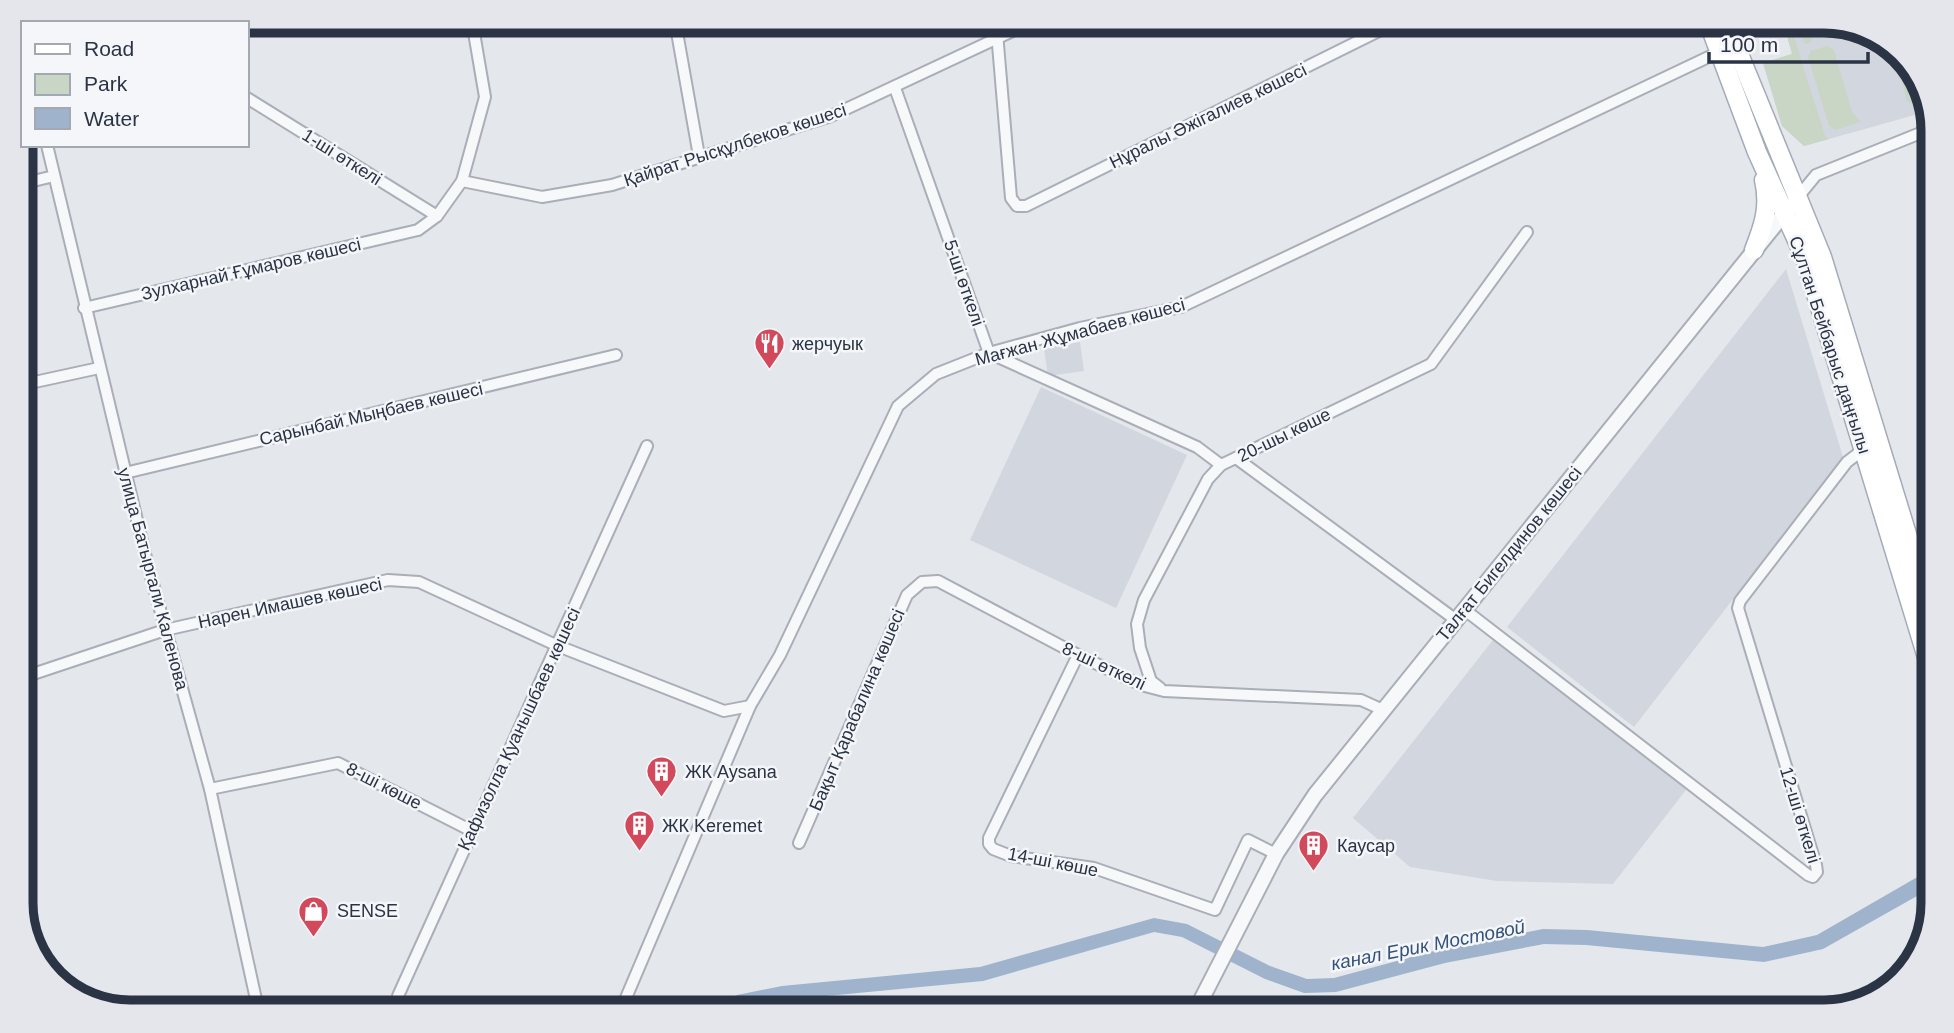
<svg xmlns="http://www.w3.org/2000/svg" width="1954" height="1033" font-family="Arial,sans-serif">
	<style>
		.built { fill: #d2d6de }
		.green { fill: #c9d6c5 }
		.water { fill: #9fb4cc }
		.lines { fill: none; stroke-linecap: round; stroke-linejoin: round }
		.minor-casing { stroke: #a9aeb7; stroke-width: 14 }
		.tertiary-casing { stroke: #a9aeb7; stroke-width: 18 }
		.primary-casing { stroke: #a3abb8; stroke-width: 21 }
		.minor { stroke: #f7f8fa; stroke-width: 10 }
		.tertiary { stroke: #f7f8fa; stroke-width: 14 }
		.primary { stroke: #fff; stroke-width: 18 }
		.labels { text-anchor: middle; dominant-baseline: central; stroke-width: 5; stroke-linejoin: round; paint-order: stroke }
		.street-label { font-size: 18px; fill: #2b3445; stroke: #f4f6f9 }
		.poi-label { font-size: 18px; fill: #2b3445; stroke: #f4f6f9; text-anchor: start }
		.water-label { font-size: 19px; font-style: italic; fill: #34527a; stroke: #f4f6f9 }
		.rim { fill: none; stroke: #2b3445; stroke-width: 9 }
	</style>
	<rect width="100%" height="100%" fill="#e4e7ec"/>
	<g class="built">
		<polygon points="1783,21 1824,21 1873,32 1915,70 1929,111 1804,146 1782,126 1763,63 1792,54"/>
		<polygon points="1786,269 1843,457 1634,727 1507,627"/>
		<polygon points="1080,342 1084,371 1048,376 1044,348"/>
		<polygon points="1041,387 1187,455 1116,608 970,540"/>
		<polygon points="1493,640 1689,786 1613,884 1497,881 1410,867 1353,818"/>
	</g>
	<g class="green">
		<polygon points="1783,21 1789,21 1825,136 1829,139 1804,146 1782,126 1763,63 1792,54"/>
		<polygon points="1797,21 1806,21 1812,40 1808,44 1804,43"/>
		<polygon points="1827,46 1834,50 1852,112 1861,122 1835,130 1829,126 1808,57 1811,51"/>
		<polygon points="1897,54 1915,70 1926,103 1915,106 1907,101 1895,55"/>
	</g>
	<polygon class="water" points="1933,868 1933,887 1823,949 1764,962 1586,945 1544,944 1445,963 1336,992 1304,993 1265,979 1182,937 1154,932 983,981 785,1000 742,1008 734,1012 700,1012 737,995 782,986 980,967 1154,918 1187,924 1270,966 1307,979 1334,978 1441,949 1543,929 1587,930 1763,947 1817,935"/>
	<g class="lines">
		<defs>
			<g id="minor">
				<polyline points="675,21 699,156"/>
				<polyline points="996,21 1011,198 1017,206 1026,206 1399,21"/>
				<polyline points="895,88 989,353 1197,447 1221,465"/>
				<polyline points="247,98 437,216"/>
				<polyline points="47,145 148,566 210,789 257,1004 256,1012"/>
				<polyline points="462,181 542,197 612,185 831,116 1034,21"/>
				<polyline points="21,184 54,176"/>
				<polyline points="1798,197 1816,175 1933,128"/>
				<polyline points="84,308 418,230 437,216 462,181 485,97 472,21"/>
				<polyline points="21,385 99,368"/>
				<polyline points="1236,458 1456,620"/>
				<polyline points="125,473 616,355"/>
				<polyline points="1465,610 1808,875 1813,877 1817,872 1816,865 1738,608 1740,601 1847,462 1864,449"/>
				<polyline points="1078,655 989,838 989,844 993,849 1011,856 1094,868 1215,910 1248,840 1276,854"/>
				<polyline points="21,678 165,630 388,580 419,582 558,646 724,711 750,706"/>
				<polyline points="1160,688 1151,681 1140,648 1137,624 1144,600 1208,479 1221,465 1431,364 1527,232"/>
				<polyline points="210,789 338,763 472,831"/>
				<polyline points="799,843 907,595 922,582 938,581 1078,655 1141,685 1164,691 1361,700 1383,710"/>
				<polyline points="400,1012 398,1009 398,996 647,446"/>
				<polyline points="620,1012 750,706 780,655 898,406 936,374 989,353 1080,328 1181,307 1719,52"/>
			</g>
			<polyline id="tertiary" points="1195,1012 1276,854 1315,795 1791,205"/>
			<g id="primary">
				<polyline points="1708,21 1757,152 1805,258 1933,677"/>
				<polyline points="1728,21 1741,59 1822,257 1933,619"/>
				<path d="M 1754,250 C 1764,225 1770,206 1764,180"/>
			</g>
		</defs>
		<use href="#minor" class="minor-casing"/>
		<use href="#tertiary" class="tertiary-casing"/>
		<use href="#primary" class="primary-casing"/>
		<use href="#minor" class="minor"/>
		<use href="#tertiary" class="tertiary"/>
		<use href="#primary" class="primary"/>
	</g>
	<defs>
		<symbol id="restaurant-pin" viewBox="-11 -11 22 30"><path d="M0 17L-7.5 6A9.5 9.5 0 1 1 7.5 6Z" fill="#d1495b" stroke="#f4f6f9"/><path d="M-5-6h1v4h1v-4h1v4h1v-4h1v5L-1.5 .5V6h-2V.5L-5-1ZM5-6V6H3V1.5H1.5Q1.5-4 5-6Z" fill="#fff"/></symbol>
		<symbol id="building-pin" viewBox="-11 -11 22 30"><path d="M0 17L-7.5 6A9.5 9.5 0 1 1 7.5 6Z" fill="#d1495b" stroke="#f4f6f9"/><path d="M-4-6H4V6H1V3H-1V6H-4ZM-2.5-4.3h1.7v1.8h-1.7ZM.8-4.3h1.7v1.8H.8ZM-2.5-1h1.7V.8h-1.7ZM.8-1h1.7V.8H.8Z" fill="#fff"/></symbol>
		<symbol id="shop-pin" viewBox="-11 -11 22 30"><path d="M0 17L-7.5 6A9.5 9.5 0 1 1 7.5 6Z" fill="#d1495b" stroke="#f4f6f9"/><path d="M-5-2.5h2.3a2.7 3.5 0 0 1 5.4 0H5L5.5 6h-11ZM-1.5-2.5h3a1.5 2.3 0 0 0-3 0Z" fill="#fff"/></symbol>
	</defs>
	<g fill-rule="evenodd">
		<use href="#restaurant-pin" x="752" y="326" width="35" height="47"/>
		<use href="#building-pin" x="644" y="754" width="35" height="47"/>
		<use href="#building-pin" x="622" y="808" width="35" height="47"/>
		<use href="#building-pin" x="1296" y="828" width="35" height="47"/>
		<use href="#shop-pin" x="296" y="894" width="35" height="47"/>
	</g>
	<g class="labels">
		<g class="street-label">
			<text transform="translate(1208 116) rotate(-26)">Нұралы Әжiгалиев көшесi</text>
			<text transform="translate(735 145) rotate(-18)">Қайрат Рысқұлбеков көшесі</text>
			<text transform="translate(342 157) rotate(32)">1-ші өткелі</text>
			<text transform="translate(251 269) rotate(-13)">Зулхарнай Ғұмаров көшесі</text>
			<text transform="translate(964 283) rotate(71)">5-ші өткелі</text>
			<text transform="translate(1080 332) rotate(-15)">Мағжан Жұмабаев көшесі</text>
			<text transform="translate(1830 345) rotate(72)">Сұлтан Бейбарыс даңғылы</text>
			<text transform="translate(371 414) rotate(-13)">Сарынбай Мыңбаев көшесі</text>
			<text transform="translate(1284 435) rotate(-26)">20-шы көше</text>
			<text transform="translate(1509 554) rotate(-51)">Талғат Бигелдинов көшесі</text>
			<text transform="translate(153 579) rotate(75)">улица Батыргали Каленова</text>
			<text transform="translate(290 603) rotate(-12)">Нарен Имашев көшесi</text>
			<text transform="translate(1104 666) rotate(25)">8-ші өткелі</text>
			<text transform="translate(857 710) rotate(-67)">Бақыт Қарабалина көшесі</text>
			<text transform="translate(519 729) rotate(-65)">Қафизолла Қуанышбаев көшесi</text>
			<text transform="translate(384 786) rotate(27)">8-шi көше</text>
			<text transform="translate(1800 815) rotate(73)">12-ші өткелі</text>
			<text transform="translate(1053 862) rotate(11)">14-ші көше</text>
		</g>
		<g class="poi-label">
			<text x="792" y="344">жерчуык</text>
			<text x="685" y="772">ЖК Aysana</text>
			<text x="662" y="826">ЖК Keremet</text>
			<text x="1337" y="846">Каусар</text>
			<text x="337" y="911">SENSE</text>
		</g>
		<g class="water-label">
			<text transform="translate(1428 945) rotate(-11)">канал Ерик Мостовой</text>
		</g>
	</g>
	<path d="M0 0H1954V1033H0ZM130 33H1824A97 97 0 0 1 1921 130V903A97 97 0 0 1 1824 1000H130A97 97 0 0 1 33 903V130A97 97 0 0 1 130 33Z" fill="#e4e6eb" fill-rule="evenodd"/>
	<path class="rim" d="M130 33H1824A97 97 0 0 1 1921 130V903A97 97 0 0 1 1824 1000H130A97 97 0 0 1 33 903V130A97 97 0 0 1 130 33Z"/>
	<rect x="21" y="21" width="228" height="126" fill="#f4f6f9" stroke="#a4a8b1" stroke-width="2"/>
	<rect x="35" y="44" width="35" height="10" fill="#ffffff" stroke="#a4a8b1" stroke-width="2"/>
	<text x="84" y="56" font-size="21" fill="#2b3445">Road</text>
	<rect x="35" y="74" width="35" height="21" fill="#c9d6c5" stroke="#a4a8b1" stroke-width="2"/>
	<text x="84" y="91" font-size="21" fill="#2b3445">Park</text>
	<rect x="35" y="108" width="35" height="21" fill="#9fb4cc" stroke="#a4a8b1" stroke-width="2"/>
	<text x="84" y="126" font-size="21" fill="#2b3445">Water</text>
	<path d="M1709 52v10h159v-10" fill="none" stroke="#2b3445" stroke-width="3.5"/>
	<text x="1720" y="52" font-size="21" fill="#2b3445" stroke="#f4f6f9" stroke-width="5" paint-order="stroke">100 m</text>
</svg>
